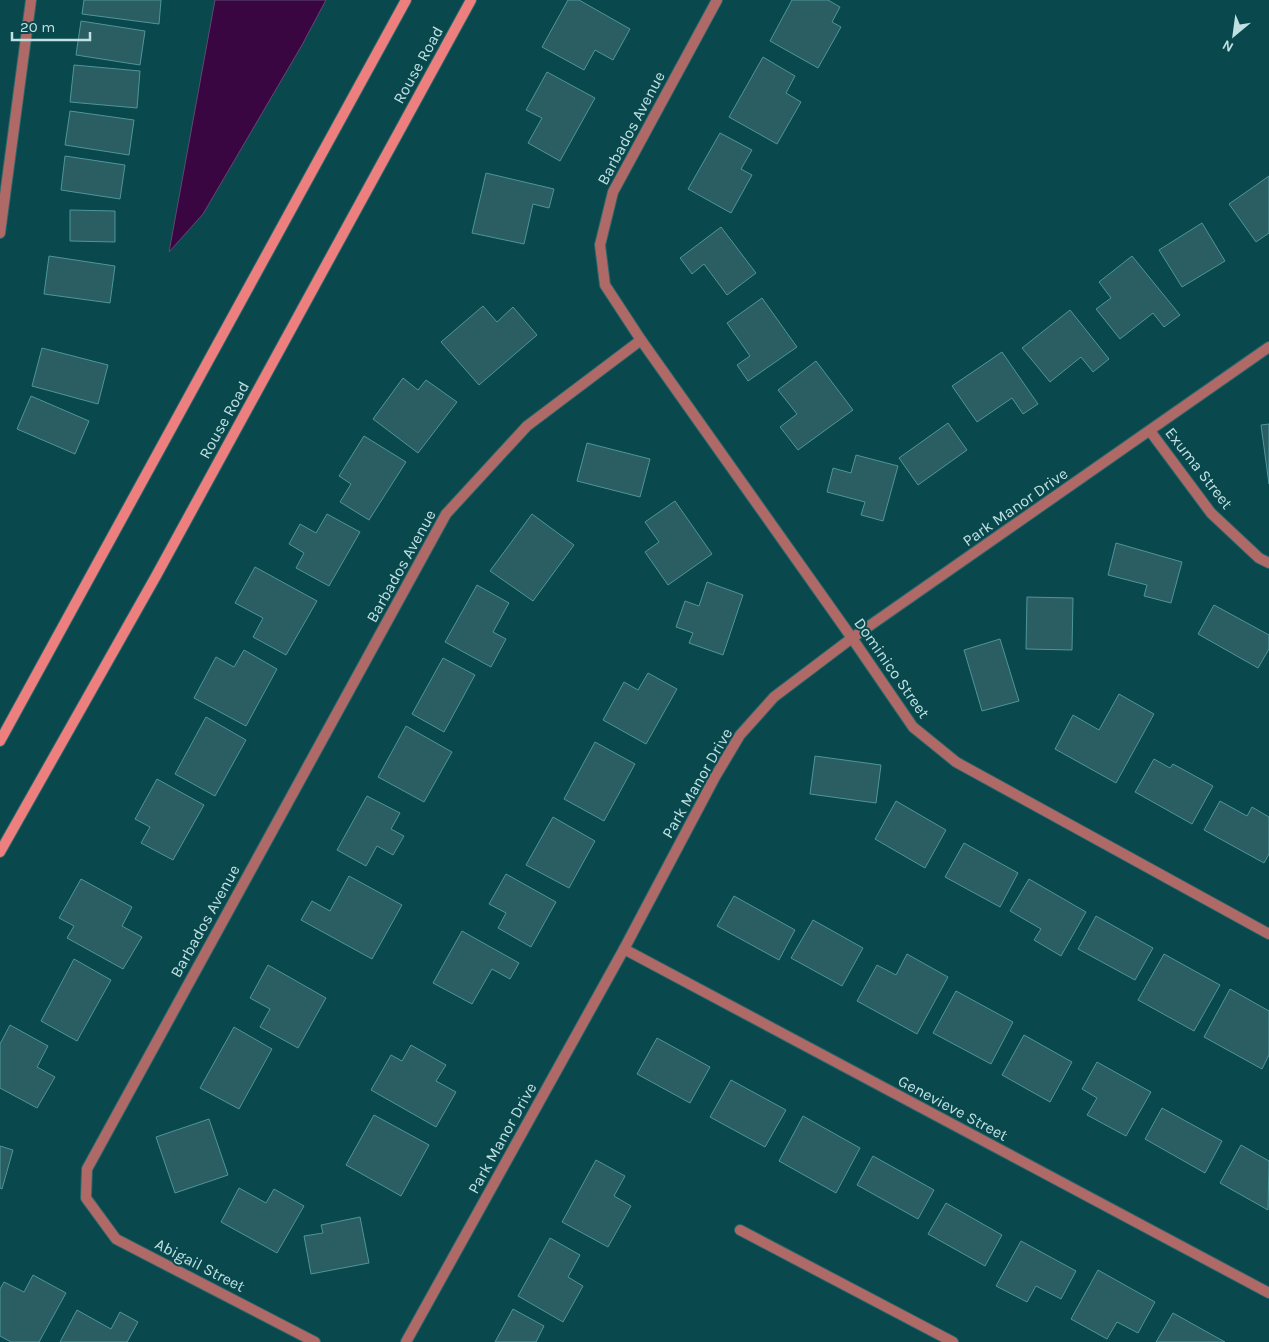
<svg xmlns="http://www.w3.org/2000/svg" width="1269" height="1342" font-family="Karla,sans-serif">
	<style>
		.water { fill: #390641; stroke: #614872 }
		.building { fill: #2b5e62; stroke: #4d969c }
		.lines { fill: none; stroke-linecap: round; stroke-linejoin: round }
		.lane-casing { stroke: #2d676a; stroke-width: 12 }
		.street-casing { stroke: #2d676a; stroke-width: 12 }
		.secondary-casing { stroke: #2d676a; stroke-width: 12 }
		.lane { stroke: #af6a68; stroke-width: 10 }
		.street { stroke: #af6a68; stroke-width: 10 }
		.secondary { stroke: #ed807e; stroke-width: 10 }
		.labels { text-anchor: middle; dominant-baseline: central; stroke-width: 4; stroke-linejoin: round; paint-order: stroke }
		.street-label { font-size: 16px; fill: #bfe1e4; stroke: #09484c }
	</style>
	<rect width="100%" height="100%" fill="#09484c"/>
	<polygon class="water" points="215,0 326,0 302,45 203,214 169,252"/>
	<g class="building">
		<polygon points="84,0 161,0 159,24 82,14"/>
		<polygon points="568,0 579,0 630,29 613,60 595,50 584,70 542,47"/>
		<polygon points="792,0 828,0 840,7 832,22 841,27 818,68 770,41"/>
		<polygon points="81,21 145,31 140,65 76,55"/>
		<polygon points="763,57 795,76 786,93 801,102 777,144 729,117"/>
		<polygon points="74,65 140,71 137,108 70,102"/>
		<polygon points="547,72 595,98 560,161 528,143 542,118 526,110"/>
		<polygon points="70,111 134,120 129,155 65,145"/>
		<polygon points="720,133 752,150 741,169 752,175 731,213 688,189"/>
		<polygon points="65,156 125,165 120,199 61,190"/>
		<polygon points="486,173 554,189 549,208 533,204 524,244 472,233"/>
		<polygon points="1269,176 1269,233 1256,242 1229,204"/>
		<polygon points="70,210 115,211 115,242 70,241"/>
		<polygon points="1202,223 1225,261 1182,287 1159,250"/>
		<polygon points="721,227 756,273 727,295 704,264 692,274 680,258"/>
		<polygon points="49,256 115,266 110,303 44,294"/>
		<polygon points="1132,256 1180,315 1164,327 1153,313 1120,339 1096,309 1111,298 1099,282"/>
		<polygon points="762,298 797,347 748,381 737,365 750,356 727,323"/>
		<polygon points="483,306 497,322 513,307 537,335 479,385 441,342"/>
		<polygon points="1070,310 1109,359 1093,372 1081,357 1050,382 1022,348"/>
		<polygon points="42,348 108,365 98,404 32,386"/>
		<polygon points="1002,352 1038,404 1023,414 1012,398 977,422 952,386"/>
		<polygon points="816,361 853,410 798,450 780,427 797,414 778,390"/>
		<polygon points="403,378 418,390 426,380 457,402 418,453 373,419"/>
		<polygon points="31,396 89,421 75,454 17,429"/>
		<polygon points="948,423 967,450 918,485 899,458"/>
		<polygon points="1269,424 1269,484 1261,425"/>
		<polygon points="364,436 406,462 369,520 340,502 351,484 339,476"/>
		<polygon points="587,443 650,459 640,497 577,481"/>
		<polygon points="856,455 898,466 883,521 861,515 865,502 827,492 833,468 851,473"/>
		<polygon points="675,501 712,554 668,585 645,552 659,542 645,522"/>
		<polygon points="327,514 360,532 329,586 296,568 304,553 289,544 300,524 316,533"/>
		<polygon points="532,514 574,545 533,601 490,571"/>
		<polygon points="1116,543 1182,562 1171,603 1144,596 1147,585 1108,575"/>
		<polygon points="255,567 317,601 286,655 253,637 263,618 235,603"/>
		<polygon points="707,582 743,595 723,655 689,643 693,633 676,627 685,601 699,606"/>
		<polygon points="477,585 509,603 493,632 506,639 491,667 445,642"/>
		<polygon points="1027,597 1073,598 1072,650 1026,649"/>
		<polygon points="1214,605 1269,635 1269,649 1258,668 1198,634"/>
		<polygon points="1000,639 1019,701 982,711 964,650"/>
		<polygon points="244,650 277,669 246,726 194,698 216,657 234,667"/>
		<polygon points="443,658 475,675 444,732 412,714"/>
		<polygon points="648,673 677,689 646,744 603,720 624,682 638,690"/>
		<polygon points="1119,694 1154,714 1116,783 1055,749 1073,715 1099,730"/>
		<polygon points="206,717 246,740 215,796 175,774"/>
		<polygon points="406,726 452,752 424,802 378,777"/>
		<polygon points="595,742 635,764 604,821 564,799"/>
		<polygon points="815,756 881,765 876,803 810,794"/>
		<polygon points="1154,759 1170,768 1173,764 1213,786 1192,824 1135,792"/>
		<polygon points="157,779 204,805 173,860 141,843 150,827 135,819"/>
		<polygon points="367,796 400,813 391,829 404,836 393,855 377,846 366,866 337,850"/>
		<polygon points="896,801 946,830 925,868 875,839"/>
		<polygon points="1220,801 1247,816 1252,807 1269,817 1269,854 1264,863 1204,830"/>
		<polygon points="553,817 595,841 569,888 526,865"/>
		<polygon points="964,843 1018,873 1000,907 945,877"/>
		<polygon points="506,874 556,902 531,947 498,928 506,913 489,904"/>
		<polygon points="349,876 402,905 372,959 301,920 312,901 330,911"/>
		<polygon points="81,879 132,907 122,926 142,937 123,969 67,938 74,926 59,918"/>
		<polygon points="1029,879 1086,912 1061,956 1034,940 1041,929 1010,911"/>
		<polygon points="734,896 795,930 779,960 717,926"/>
		<polygon points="1096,916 1153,948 1135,980 1078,949"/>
		<polygon points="813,920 863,948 842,986 791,958"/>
		<polygon points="462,931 519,963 510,979 492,969 472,1004 433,983"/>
		<polygon points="907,954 948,977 917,1034 857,1001 877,965 896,975"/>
		<polygon points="1164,954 1220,985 1194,1031 1138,1000"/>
		<polygon points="74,959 111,980 77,1041 41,1021"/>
		<polygon points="268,965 326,998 298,1048 260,1027 270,1009 250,998"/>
		<polygon points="1230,989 1269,1011 1269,1055 1262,1069 1204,1037"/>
		<polygon points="956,991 1013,1022 991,1064 933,1033"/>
		<polygon points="10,1025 48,1046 37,1067 55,1077 37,1108 0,1088 0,1044"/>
		<polygon points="234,1027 272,1049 239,1109 200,1088"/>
		<polygon points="1024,1035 1072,1062 1050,1102 1002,1075"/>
		<polygon points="657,1038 710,1067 690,1103 637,1074"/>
		<polygon points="411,1045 446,1065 436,1081 456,1092 436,1127 371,1090 391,1055 402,1061"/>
		<polygon points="1097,1062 1151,1092 1126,1136 1087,1115 1097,1098 1082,1089"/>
		<polygon points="731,1080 786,1110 765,1147 710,1117"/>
		<polygon points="1162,1108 1222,1141 1205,1173 1145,1139"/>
		<polygon points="374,1115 429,1145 401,1196 346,1165"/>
		<polygon points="803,1116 860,1148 836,1193 779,1161"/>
		<polygon points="209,1119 228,1175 175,1193 156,1137"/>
		<polygon points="1241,1145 1269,1161 1268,1210 1220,1183"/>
		<polygon points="0,1146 13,1150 2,1189 0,1188"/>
		<polygon points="873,1156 934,1190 918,1219 857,1185"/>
		<polygon points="596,1160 625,1176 614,1196 631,1206 608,1247 562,1222"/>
		<polygon points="239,1188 266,1203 274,1189 304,1206 277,1253 221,1222"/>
		<polygon points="946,1203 1002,1235 985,1266 928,1234"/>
		<polygon points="360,1217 369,1263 311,1274 304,1236 323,1233 321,1225"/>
		<polygon points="550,1238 580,1255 568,1277 583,1286 563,1322 518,1296"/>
		<polygon points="1021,1241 1076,1271 1061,1299 1036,1286 1027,1302 996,1286"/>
		<polygon points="1098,1270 1155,1302 1138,1333 1117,1322 1107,1339 1071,1319"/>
		<polygon points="33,1275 66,1293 39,1342 11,1342 0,1336 0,1289 4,1282 24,1292"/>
		<polygon points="513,1309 544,1326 536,1342 495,1342"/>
		<polygon points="77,1310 111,1329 120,1312 138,1322 127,1342 60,1342"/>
		<polygon points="1173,1313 1225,1342 1156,1342"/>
	</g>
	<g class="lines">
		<defs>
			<polyline id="lane" points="740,1230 953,1342"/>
			<g id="street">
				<polyline points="717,0 613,192 600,245 605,285 641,340 852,638 913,727 956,762 1269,934"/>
				<polyline points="0,233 31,0"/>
				<polyline points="1150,431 1211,513 1259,558 1269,563"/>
				<polyline points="624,949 1269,1293"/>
				<polyline points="315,1342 116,1239 86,1198 87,1169 446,514 527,426 641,340"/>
				<polyline points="406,1342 624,949 715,777 740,735 774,697 852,638 1269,347"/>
			</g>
			<g id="secondary">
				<polyline points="0,741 406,0"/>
				<polyline points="0,852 156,576 471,0"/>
			</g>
		</defs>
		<use href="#lane" class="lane-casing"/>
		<use href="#street" class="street-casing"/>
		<use href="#secondary" class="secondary-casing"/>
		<use href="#lane" class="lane"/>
		<use href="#street" class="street"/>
		<use href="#secondary" class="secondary"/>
	</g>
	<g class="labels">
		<g class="street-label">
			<text transform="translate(418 65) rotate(-61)">Rouse Road</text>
			<text transform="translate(631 128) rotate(-62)">Barbados Avenue</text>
			<text transform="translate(224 420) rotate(-61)">Rouse Road</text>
			<text transform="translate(1199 468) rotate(52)">Exuma Street</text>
			<text transform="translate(1015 507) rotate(-35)">Park Manor Drive</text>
			<text transform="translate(401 566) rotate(-61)">Barbados Avenue</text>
			<text transform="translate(892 668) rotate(55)">Dominico Street</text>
			<text transform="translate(697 783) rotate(-60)">Park Manor Drive</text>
			<text transform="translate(205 921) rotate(-61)">Barbados Avenue</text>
			<text transform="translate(953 1108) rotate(28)">Genevieve Street</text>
			<text transform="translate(502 1138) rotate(-61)">Park Manor Drive</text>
			<text transform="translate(200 1265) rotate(27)">Abigail Street</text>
		</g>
	</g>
	<g transform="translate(1234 35) rotate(209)" stroke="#09484c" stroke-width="4" paint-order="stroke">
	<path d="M0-4L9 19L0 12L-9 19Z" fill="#bfe1e4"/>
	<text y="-8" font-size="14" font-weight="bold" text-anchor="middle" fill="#bfe1e4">N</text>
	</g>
	<path d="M12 32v8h78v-8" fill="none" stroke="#bfe1e4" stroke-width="2.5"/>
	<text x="20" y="32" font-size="15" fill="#bfe1e4" stroke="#09484c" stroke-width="4" paint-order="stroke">20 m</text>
</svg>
